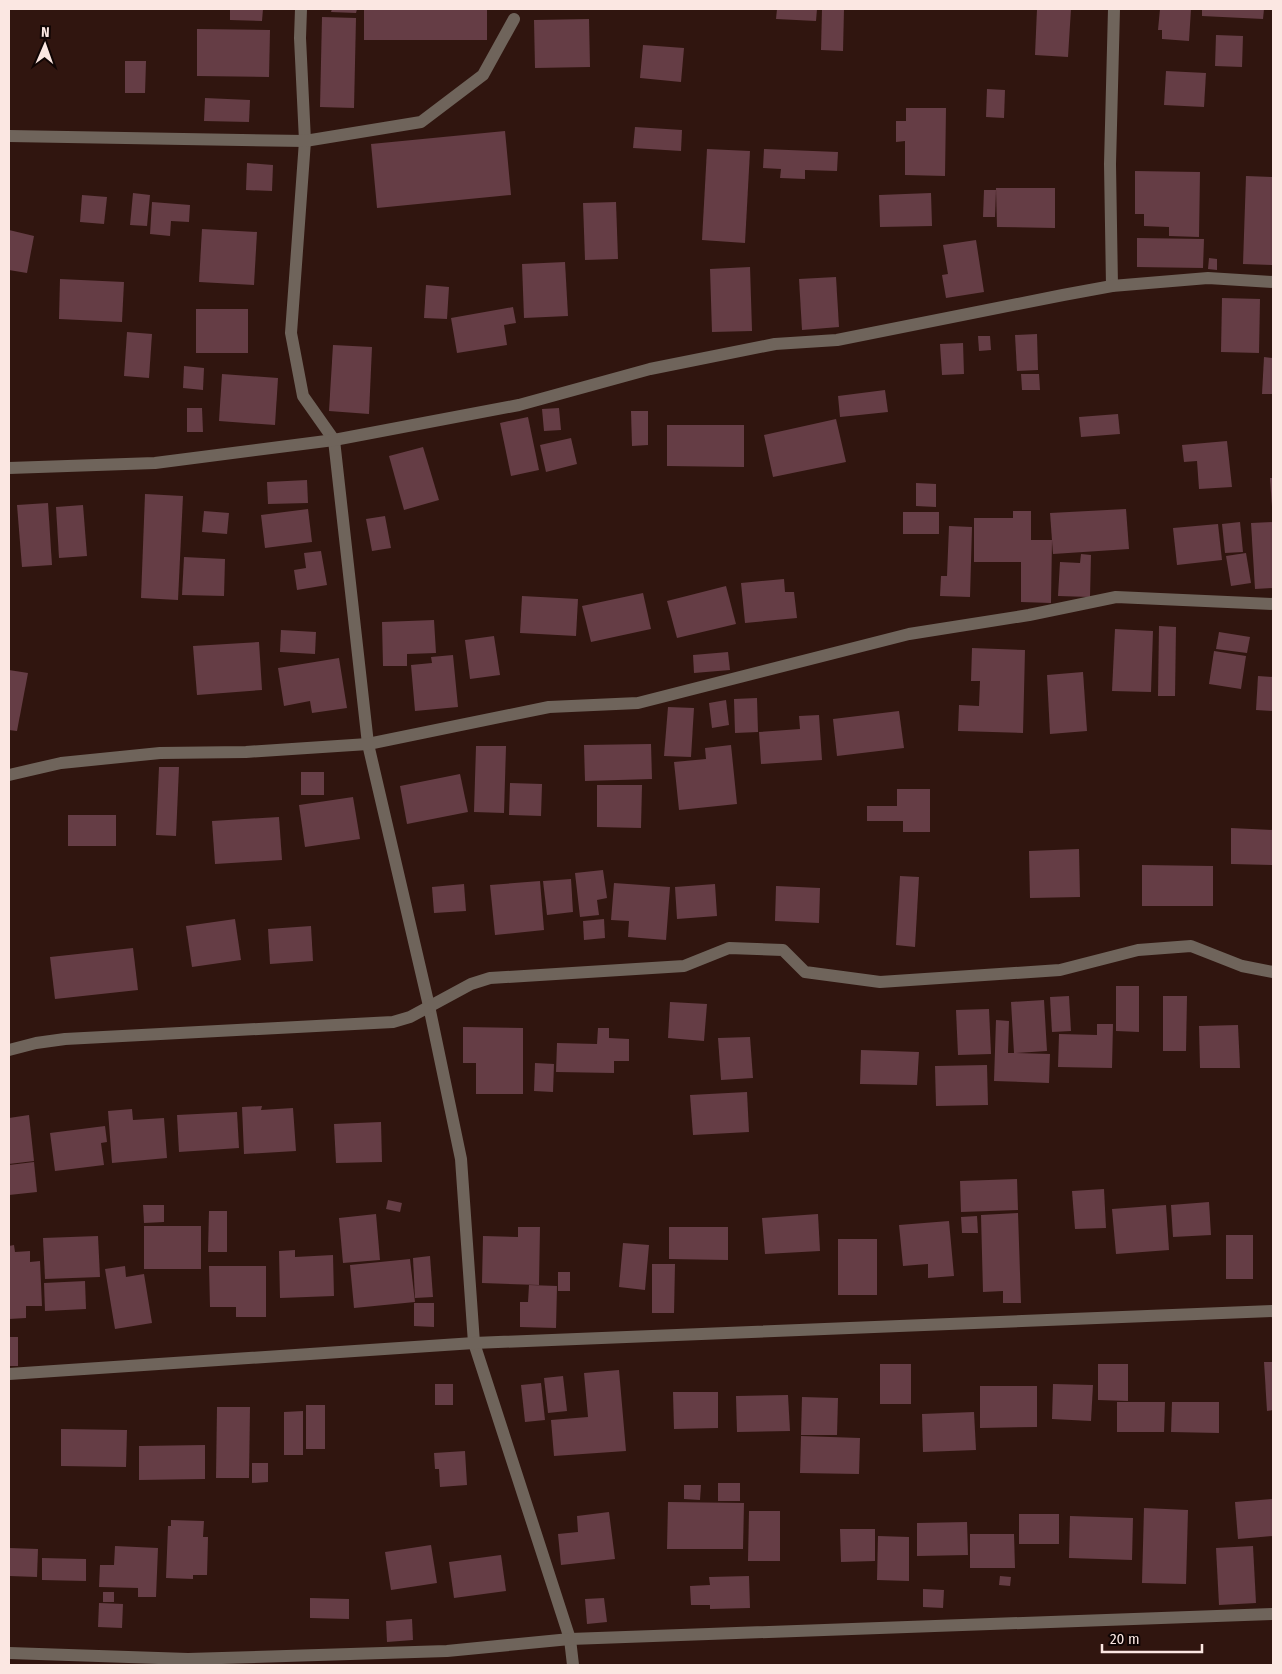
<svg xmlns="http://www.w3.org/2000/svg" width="1282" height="1674" font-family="'Fira Sans Condensed',sans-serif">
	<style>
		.building { fill: #653d45 }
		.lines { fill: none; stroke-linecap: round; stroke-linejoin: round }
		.street { stroke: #6f645b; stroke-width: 12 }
	</style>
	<rect width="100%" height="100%" fill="#30150f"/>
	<g class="building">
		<polygon points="230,9 263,9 262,21 230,20"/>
		<polygon points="332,9 357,9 356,13 331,12"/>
		<rect x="364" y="9" width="123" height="31"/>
		<polygon points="777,9 817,9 816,21 776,19"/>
		<polygon points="822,9 844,9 843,51 821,50"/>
		<polygon points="1037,9 1071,9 1068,57 1035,55"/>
		<polygon points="1160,9 1191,9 1189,41 1162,39 1162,30 1158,30"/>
		<polygon points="1202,9 1264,9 1263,19 1202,16"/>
		<polygon points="322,17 356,18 354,108 320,107"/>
		<polygon points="589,19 590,67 535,68 534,20"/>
		<polygon points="197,29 270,30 269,77 197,76"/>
		<polygon points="1216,35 1243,36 1242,67 1215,66"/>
		<polygon points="643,45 684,48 681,82 640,78"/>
		<polygon points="125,61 146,61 145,93 125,93"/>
		<polygon points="1166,71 1206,73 1204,107 1164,105"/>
		<polygon points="987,89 1005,90 1004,118 986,117"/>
		<polygon points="205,98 250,100 249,122 204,121"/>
		<polygon points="906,108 946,108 945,176 905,175 905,141 896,142 896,121 906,121"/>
		<polygon points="635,127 682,130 681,151 633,148"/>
		<polygon points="505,131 511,195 377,208 371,144"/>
		<polygon points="707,149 750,151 745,243 702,240"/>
		<polygon points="764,149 838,152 837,171 805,170 805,179 780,178 781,169 763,168"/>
		<polygon points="247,163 273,165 272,191 246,190"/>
		<polygon points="1135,171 1200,172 1199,237 1169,236 1169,227 1144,226 1144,214 1135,214"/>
		<polygon points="1246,176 1273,177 1273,265 1243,264"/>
		<polygon points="996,188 1055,188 1055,228 997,227"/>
		<polygon points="984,190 996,190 995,217 983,217"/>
		<polygon points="133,193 150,195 147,226 130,225"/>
		<polygon points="931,193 932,226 880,227 879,195"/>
		<polygon points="82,195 107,197 104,224 80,222"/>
		<polygon points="152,202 190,205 189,222 171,221 170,236 150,234"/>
		<polygon points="616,202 618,259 585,260 583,203"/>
		<polygon points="202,229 257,232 254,285 199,282"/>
		<polygon points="9,230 34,236 27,273 9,270"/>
		<polygon points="1137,238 1204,239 1203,268 1137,267"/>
		<polygon points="976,240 984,292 946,298 942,275 948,274 943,245"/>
		<polygon points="1209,258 1217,259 1217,270 1208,269"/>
		<polygon points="565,262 568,316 524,318 522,264"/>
		<polygon points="750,267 752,331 712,332 710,269"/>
		<polygon points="836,277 839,327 802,330 799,279"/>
		<polygon points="60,279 124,282 122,322 59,319"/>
		<polygon points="426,285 449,287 447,319 424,318"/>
		<polygon points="1222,298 1260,299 1259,353 1221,352"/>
		<polygon points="513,307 516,323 504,325 507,345 457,353 451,318"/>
		<rect x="196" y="309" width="52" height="44"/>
		<polygon points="127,332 152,334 149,378 124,376"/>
		<polygon points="1037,334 1038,370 1017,371 1015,335"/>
		<polygon points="978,336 990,336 991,350 979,351"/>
		<polygon points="963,343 964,374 942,375 940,344"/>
		<polygon points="333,345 372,347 369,414 329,411"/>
		<polygon points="1264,357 1273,358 1273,394 1262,394"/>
		<polygon points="184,366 204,368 203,390 183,388"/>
		<polygon points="222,374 278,378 275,425 219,421"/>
		<polygon points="1021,374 1039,374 1040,390 1022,390"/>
		<polygon points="885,390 888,412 840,417 838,396"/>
		<polygon points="187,408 202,408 203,432 187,432"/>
		<polygon points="559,408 561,430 544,431 542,409"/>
		<polygon points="631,411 648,411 648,445 632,446"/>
		<polygon points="1118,414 1120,434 1081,437 1079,417"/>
		<polygon points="528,417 539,470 511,476 500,423"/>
		<polygon points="836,419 846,462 773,477 764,435"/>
		<polygon points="667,425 744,425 744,467 667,466"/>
		<polygon points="571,438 577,464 546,472 540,445"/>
		<polygon points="1227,441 1232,487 1199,489 1197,461 1184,462 1182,445"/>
		<polygon points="423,447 439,500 404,510 389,456"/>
		<polygon points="1270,478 1273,478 1273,507 1272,507"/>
		<polygon points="307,480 308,503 268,504 267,482"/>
		<polygon points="916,483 936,484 936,507 916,506"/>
		<polygon points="145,494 183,496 178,600 141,598"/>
		<polygon points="48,503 52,565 22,567 17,505"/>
		<polygon points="83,505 87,556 59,558 56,507"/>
		<polygon points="308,509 312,542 265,548 261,515"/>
		<polygon points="1126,509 1129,549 1053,554 1050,513"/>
		<polygon points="204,511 229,513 227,534 202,532"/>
		<polygon points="1013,511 1031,511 1031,540 1052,540 1051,603 1021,602 1021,562 974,562 974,518 1013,518"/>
		<rect x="903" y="512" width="36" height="22"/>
		<polygon points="385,516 391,548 372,551 366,519"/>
		<polygon points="1240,522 1243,552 1225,553 1222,524"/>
		<polygon points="1273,522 1273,588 1255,589 1251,523"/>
		<polygon points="1218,524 1222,560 1177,565 1173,528"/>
		<polygon points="949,526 972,527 970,597 940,596 941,576 947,576"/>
		<polygon points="321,551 327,585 297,590 294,570 306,568 304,553"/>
		<polygon points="1246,553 1251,583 1231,586 1226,556"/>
		<polygon points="1081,554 1091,555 1090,597 1058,596 1060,562 1080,563"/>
		<polygon points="184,557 225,559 224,596 182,595"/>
		<polygon points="784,579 785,592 794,592 797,618 745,623 741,583"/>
		<polygon points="726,586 736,624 677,638 667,601"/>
		<polygon points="643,593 651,629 591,642 582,606"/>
		<polygon points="522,596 578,599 576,636 520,633"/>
		<polygon points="434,620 436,653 407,654 407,666 383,666 382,622"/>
		<polygon points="1159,626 1176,627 1175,696 1158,696"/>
		<polygon points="1115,629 1153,631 1151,692 1112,691"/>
		<polygon points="281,630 316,632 315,654 280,652"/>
		<polygon points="1219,632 1250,637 1247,653 1216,649"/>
		<polygon points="494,636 500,675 470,679 465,640"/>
		<polygon points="259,642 262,690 197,695 193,646"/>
		<polygon points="972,648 1025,650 1023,733 958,731 959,705 979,706 980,681 971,681"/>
		<polygon points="1214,651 1246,656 1241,689 1209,684"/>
		<polygon points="728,652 730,670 694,673 693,655"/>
		<polygon points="453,655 458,707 415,711 411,665 432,663 431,657"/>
		<polygon points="339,658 347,708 312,713 310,701 284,706 278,668"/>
		<polygon points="9,670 28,673 17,731 9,730"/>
		<polygon points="1083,672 1087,731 1050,734 1047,675"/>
		<polygon points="1258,676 1273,677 1273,711 1256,710"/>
		<polygon points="757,698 758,732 735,733 734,699"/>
		<polygon points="726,700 729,725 712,728 709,703"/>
		<polygon points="668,707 694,708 691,757 664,756"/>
		<polygon points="899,711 904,748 837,756 833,719"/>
		<polygon points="819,715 822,760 761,764 759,732 800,729 799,716"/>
		<polygon points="651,744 652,779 585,781 584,745"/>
		<polygon points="731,745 737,804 679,810 674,762 706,759 705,748"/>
		<polygon points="476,746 506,746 504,813 474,812"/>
		<polygon points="159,767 179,767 176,836 156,835"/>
		<rect x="301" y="772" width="23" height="23"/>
		<polygon points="460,774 468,812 407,824 400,786"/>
		<polygon points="510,783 542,784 541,816 509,815"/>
		<polygon points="597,785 642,785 641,828 597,827"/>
		<polygon points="897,789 930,789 930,832 903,832 903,821 867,821 867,806 897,806"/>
		<polygon points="353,797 360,839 305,847 299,805"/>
		<rect x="68" y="815" width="48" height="31"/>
		<polygon points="279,817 282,860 215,864 212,821"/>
		<polygon points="1231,828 1273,830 1272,865 1231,864"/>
		<polygon points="1079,849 1080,897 1030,898 1029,851"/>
		<polygon points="1142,865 1213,866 1213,906 1142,906"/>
		<polygon points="603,870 607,898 597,900 599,915 580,917 575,873"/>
		<polygon points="900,876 919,877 915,947 896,945"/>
		<polygon points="571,879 573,912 547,915 543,881"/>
		<polygon points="540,881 544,930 495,935 490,885"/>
		<polygon points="614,883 670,887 666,940 628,937 629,921 611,920"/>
		<polygon points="464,884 466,911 434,913 432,887"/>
		<polygon points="715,884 717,916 677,919 675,887"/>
		<polygon points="776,886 820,888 819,923 775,921"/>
		<polygon points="235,919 241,960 192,967 186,926"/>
		<polygon points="604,919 605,938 584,940 583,921"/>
		<polygon points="311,926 313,961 270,964 268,929"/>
		<polygon points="133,948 138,990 55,999 50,957"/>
		<polygon points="1116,986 1139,986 1139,1032 1116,1031"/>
		<polygon points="1069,996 1071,1031 1052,1032 1050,997"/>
		<polygon points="1163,996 1187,996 1186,1051 1163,1051"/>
		<polygon points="1044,1000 1047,1051 1016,1053 1050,1054 1049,1083 994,1081 996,1020 1009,1021 1008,1053 1014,1053 1011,1002"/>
		<polygon points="670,1002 707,1004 704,1041 668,1038"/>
		<polygon points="989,1009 991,1054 958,1055 956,1010"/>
		<polygon points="1097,1024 1113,1024 1112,1068 1058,1067 1059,1034 1097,1035"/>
		<polygon points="1238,1025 1240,1068 1200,1068 1199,1026"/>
		<polygon points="463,1027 523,1028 523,1094 476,1094 476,1063 463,1063"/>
		<polygon points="598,1028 609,1028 609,1038 629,1039 629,1061 614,1061 614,1073 556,1072 557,1043 597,1044"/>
		<polygon points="750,1037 753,1078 721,1080 718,1038"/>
		<polygon points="861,1050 919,1052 917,1085 860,1084"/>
		<polygon points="535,1063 554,1064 553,1092 534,1091"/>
		<polygon points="987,1065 988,1105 936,1106 935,1066"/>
		<polygon points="747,1092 749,1132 693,1135 690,1095"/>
		<polygon points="262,1106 261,1110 293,1108 296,1151 244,1154 242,1107"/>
		<polygon points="132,1109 133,1120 164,1118 167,1158 112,1163 108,1111"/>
		<polygon points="237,1112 239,1148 179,1152 177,1115"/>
		<polygon points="29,1115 34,1161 9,1164 9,1118"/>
		<polygon points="381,1122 382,1162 336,1163 334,1124"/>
		<polygon points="105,1126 107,1142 101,1143 104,1165 55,1171 50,1133"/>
		<polygon points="34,1162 37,1192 9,1195 9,1165"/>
		<polygon points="1017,1179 1018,1210 961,1212 960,1181"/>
		<polygon points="1104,1189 1106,1228 1075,1229 1072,1191"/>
		<polygon points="388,1200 402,1203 400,1212 386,1209"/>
		<polygon points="1209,1202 1211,1235 1173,1237 1171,1205"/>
		<polygon points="143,1205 164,1205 164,1222 144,1223"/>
		<polygon points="1166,1205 1169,1250 1116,1254 1112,1209"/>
		<polygon points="209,1211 227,1211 227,1252 208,1252"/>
		<polygon points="1018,1213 1021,1303 1003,1303 1003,1291 983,1292 981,1215"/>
		<polygon points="376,1214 380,1260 343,1263 339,1218"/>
		<polygon points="818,1214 820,1251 765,1254 762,1218"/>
		<polygon points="977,1216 978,1233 962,1233 961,1217"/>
		<polygon points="949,1221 954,1276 928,1278 928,1264 903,1266 899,1225"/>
		<rect x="144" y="1226" width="57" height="43"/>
		<polygon points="518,1227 540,1227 539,1285 482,1283 483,1236 518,1237"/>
		<polygon points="669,1227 728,1227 728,1260 669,1259"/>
		<rect x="1226" y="1235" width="27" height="44"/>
		<polygon points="98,1236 100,1277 45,1279 43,1238"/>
		<rect x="838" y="1239" width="39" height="56"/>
		<polygon points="623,1243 649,1245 645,1290 619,1287"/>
		<polygon points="14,1245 15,1252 30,1251 30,1262 40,1261 42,1306 26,1306 26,1318 9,1319 9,1246"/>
		<polygon points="295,1250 295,1257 333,1255 334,1296 280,1298 279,1251"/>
		<polygon points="430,1256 433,1297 415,1298 413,1258"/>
		<polygon points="410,1259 415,1302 354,1308 350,1265"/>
		<polygon points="652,1264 675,1264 674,1313 652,1313"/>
		<polygon points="125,1266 126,1277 144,1274 152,1323 115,1329 105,1269"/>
		<polygon points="209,1266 266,1266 266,1317 236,1317 236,1307 210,1307"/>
		<rect x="558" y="1272" width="12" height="19"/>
		<polygon points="85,1281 86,1309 45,1311 44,1283"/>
		<polygon points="529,1285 557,1286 556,1328 520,1327 520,1302 528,1302"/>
		<polygon points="414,1303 434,1303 434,1327 414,1326"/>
		<rect x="9" y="1337" width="9" height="29"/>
		<polygon points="1264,1362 1273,1362 1273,1410 1267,1411"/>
		<rect x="880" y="1364" width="31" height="40"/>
		<polygon points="1098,1364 1128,1364 1128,1401 1098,1400"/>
		<polygon points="619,1370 626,1451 554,1456 551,1420 588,1417 584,1373"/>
		<polygon points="563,1376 567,1411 548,1413 544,1378"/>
		<polygon points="541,1383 545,1420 525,1422 521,1385"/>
		<rect x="435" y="1384" width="18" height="21"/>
		<polygon points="1053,1384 1093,1385 1091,1421 1052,1419"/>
		<polygon points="980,1386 1037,1386 1037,1427 980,1428"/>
		<polygon points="673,1392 718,1392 718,1428 674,1429"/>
		<polygon points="788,1395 790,1431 737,1432 736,1396"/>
		<polygon points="802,1397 838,1398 837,1435 801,1435"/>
		<polygon points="1117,1402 1165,1402 1164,1432 1117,1432"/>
		<polygon points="1172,1402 1219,1402 1219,1433 1171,1432"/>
		<rect x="306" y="1405" width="19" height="44"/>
		<polygon points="217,1407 250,1407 249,1478 216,1478"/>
		<polygon points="303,1411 303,1455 284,1455 284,1412"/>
		<polygon points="974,1412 976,1450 923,1452 922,1414"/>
		<polygon points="61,1429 127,1430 126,1467 61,1466"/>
		<polygon points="801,1436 860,1438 859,1474 800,1473"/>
		<polygon points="205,1445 205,1479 139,1480 139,1446"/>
		<polygon points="465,1451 467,1485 440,1487 439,1469 435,1469 434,1453"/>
		<polygon points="252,1463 268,1463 268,1482 252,1483"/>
		<rect x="718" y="1483" width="22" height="18"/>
		<polygon points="684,1485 701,1485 700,1500 684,1499"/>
		<polygon points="1273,1499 1273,1536 1238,1539 1235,1502"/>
		<polygon points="668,1502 744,1503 743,1549 667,1549"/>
		<polygon points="1144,1508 1188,1510 1186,1584 1142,1583"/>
		<polygon points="749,1511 780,1511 780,1561 748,1561"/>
		<polygon points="609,1512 615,1559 561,1565 558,1534 578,1532 577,1516"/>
		<rect x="1019" y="1514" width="40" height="30"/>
		<polygon points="1070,1516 1133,1518 1132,1560 1069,1558"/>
		<polygon points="171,1520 204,1521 203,1537 208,1537 207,1575 193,1575 193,1579 166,1578 168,1526 171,1526"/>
		<polygon points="967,1522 968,1555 917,1556 917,1523"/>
		<polygon points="840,1529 875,1529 875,1561 841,1562"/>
		<polygon points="970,1534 1014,1534 1015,1568 970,1568"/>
		<polygon points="878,1536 909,1537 909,1581 877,1580"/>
		<polygon points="431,1545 437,1583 391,1590 385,1552"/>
		<polygon points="115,1546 158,1548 156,1597 138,1597 138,1588 99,1587 100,1565 114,1565"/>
		<polygon points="1253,1546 1256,1603 1219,1605 1216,1548"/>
		<polygon points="9,1548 38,1549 37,1577 9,1576"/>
		<polygon points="501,1555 506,1591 454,1598 449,1562"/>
		<polygon points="42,1558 86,1559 86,1581 42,1580"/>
		<polygon points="749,1576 750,1608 710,1609 710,1605 691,1605 690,1586 710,1585 709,1577"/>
		<polygon points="1000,1576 1011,1577 1010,1586 999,1585"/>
		<polygon points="923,1589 944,1590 943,1608 923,1607"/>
		<rect x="103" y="1592" width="11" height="10"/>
		<polygon points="310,1598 349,1599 349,1619 310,1618"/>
		<polygon points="604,1598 607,1622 587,1624 585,1599"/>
		<polygon points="99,1603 123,1604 122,1628 98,1627"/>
		<polygon points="412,1619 413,1640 387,1642 386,1621"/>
	</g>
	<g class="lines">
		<g class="street">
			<polyline points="301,9 300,38 305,141 291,333 303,396 334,440 368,744 429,1006 461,1159 474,1343 570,1639 573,1665"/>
			<polyline points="9,136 305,141 421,122 483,75 514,19"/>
			<polyline points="1112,286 1110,164 1114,9"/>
			<polyline points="9,468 155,463 334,440 519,405 650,369 775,344 837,340 1063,295 1112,286 1208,278 1273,282"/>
			<polyline points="9,775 61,763 160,753 246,752 368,744 549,707 638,703 909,634 1029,615 1116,597 1273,604"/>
			<polyline points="9,1050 36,1043 65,1039 393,1022 410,1017 471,984 490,978 684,966 729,948 783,950 805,972 880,982 1060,970 1138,950 1191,946 1242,966 1273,972"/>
			<polyline points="9,1374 474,1343 1273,1311"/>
			<polyline points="9,1653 188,1659 447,1651 570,1639 1273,1614"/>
		</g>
	</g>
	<rect width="1282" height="1674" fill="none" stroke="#fbe7e2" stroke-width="20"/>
	<g transform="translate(45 45) rotate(2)" stroke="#100504" stroke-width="4" paint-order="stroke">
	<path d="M0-4L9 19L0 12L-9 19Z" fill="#fbe7e2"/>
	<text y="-8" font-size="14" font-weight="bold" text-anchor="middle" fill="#fbe7e2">N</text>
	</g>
	<path d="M1102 1644v8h100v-8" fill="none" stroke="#fbe7e2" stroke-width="2.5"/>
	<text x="1110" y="1644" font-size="15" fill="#fbe7e2" stroke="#100504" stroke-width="4" paint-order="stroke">20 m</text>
</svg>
